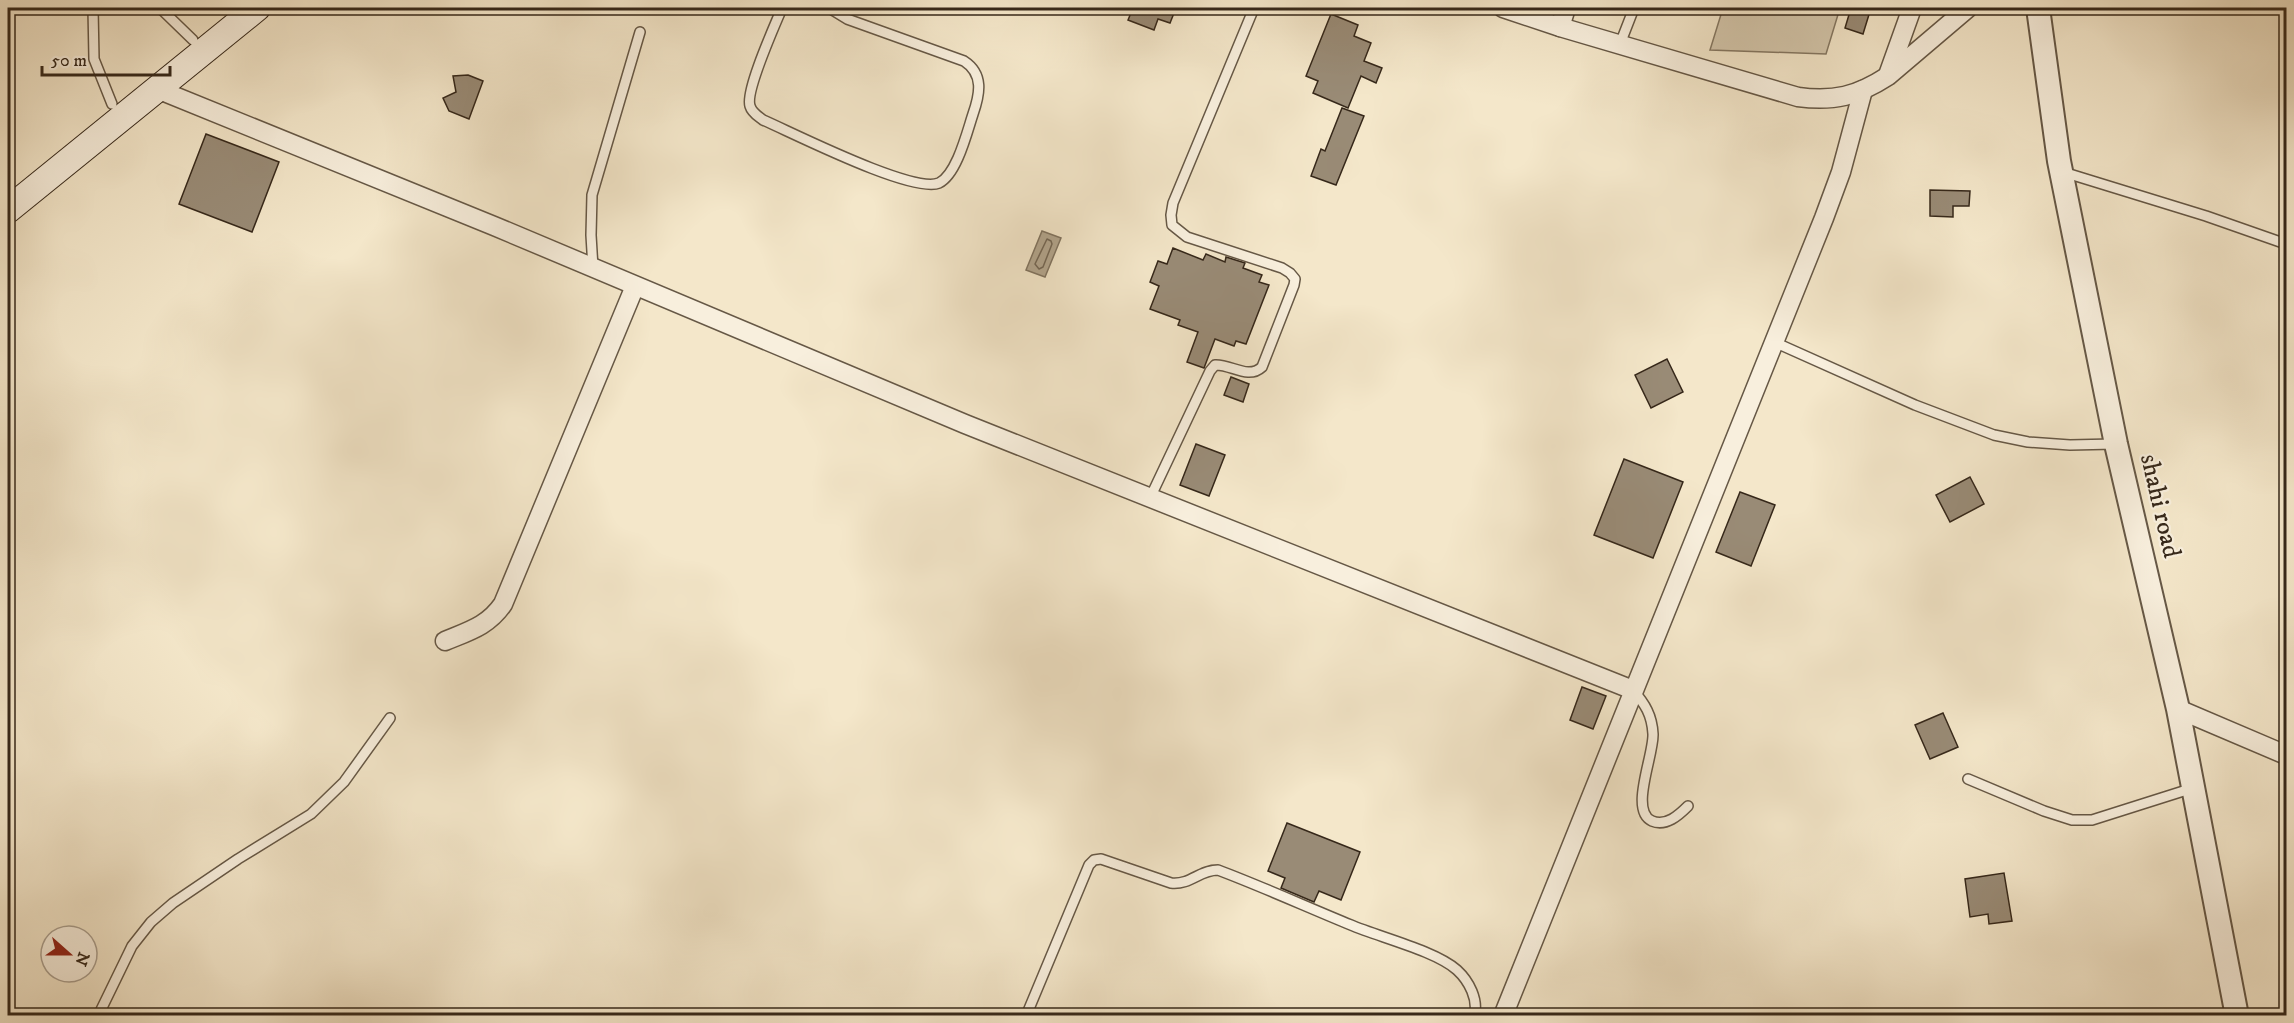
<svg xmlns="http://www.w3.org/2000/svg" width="2294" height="1023" font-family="'IM FELL DW Pica',serif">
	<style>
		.green { fill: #d4c7ac; stroke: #857863; stroke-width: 1.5 }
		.water { fill: #b3a68e; stroke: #817460; stroke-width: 1.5 }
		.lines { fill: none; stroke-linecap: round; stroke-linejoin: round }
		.shore { stroke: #746754; stroke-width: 1.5 }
		.building { fill: #998b76; stroke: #36281a; stroke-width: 1.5 }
		.service-casing { stroke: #665846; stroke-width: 12 }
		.minor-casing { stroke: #665846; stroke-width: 21 }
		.tertiary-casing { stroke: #665846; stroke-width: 26 }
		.secondary-casing { stroke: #36281a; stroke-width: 28 }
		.service { stroke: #f8efdd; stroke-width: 9 }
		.minor { stroke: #f8efdd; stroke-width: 18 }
		.tertiary { stroke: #f8efdd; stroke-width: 22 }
		.secondary { stroke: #f8efdd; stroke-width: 26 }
		.labels { text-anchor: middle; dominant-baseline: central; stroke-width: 4.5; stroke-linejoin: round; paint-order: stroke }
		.street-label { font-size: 26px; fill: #36281a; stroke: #f8efdd }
	</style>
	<rect width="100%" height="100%" fill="#f4e7ca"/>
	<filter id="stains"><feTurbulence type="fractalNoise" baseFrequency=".00333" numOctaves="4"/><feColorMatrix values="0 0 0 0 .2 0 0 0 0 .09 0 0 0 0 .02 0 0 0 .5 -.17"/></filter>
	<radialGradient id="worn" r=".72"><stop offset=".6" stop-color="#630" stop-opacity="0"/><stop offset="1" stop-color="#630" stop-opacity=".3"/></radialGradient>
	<polygon class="green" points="1723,8 1840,8 1826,54 1710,50"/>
	<polygon class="water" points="1042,231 1061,238 1045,277 1026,270"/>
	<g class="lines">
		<polygon class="shore" points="1047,239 1051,241 1052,244 1043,267 1039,269 1035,264"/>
	</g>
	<g class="building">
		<polygon points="1133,8 1176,8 1170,23 1158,19 1154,30 1128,20"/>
		<polygon points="1851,8 1871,8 1863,34 1845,28"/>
		<polygon points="1331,14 1358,25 1354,36 1371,43 1364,61 1382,68 1376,83 1361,76 1348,108 1313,93 1318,81 1306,76"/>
		<polygon points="468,75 483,81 469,119 449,111 443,98 456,92 453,76"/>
		<polygon points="1342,108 1364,116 1336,185 1311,176 1321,149 1325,151"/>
		<polygon points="206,134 279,162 252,232 179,204"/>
		<polygon points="1930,190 1970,191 1969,206 1953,206 1953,217 1930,216"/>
		<polygon points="1173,248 1203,260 1206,254 1225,262 1226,257 1245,263 1243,268 1262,275 1259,282 1269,285 1246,344 1236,341 1234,346 1215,339 1204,368 1187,362 1198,332 1178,325 1180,320 1150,309 1159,286 1150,282 1158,261 1167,264"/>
		<polygon points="1667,359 1683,392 1651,408 1635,375"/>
		<polygon points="1231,377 1249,384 1243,402 1224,395"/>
		<polygon points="1196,444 1225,455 1209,496 1180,485"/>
		<polygon points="1624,459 1683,482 1653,558 1594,535"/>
		<polygon points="1970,477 1984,504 1950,522 1936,495"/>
		<polygon points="1740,492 1775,505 1751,566 1716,552"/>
		<polygon points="1582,687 1606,696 1593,729 1570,720"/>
		<polygon points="1943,713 1958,747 1930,759 1915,725"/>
		<polygon points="1287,823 1360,852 1341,900 1319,891 1314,902 1281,888 1285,878 1268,871"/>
		<polygon points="2004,873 2012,921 1989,924 1988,914 1970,917 1965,879"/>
	</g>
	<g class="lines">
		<defs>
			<g id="service">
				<polyline points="93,8 94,59 112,104"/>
				<polyline points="160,8 193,40"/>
				<path d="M 782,8 C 775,25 745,91 750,106 C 752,113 758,116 763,120 C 793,133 913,194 939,183 C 957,174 967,132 973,114 C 980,94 984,74 964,61 L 847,19 L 829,8"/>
				<polyline points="1620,44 1634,8"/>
				<polyline points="2063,172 2206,216 2286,244"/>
				<polyline points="593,268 591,235 592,195 640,32"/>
				<polyline points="1774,342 1915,405 1994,435 2028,442 2070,445 2114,444"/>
				<path d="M 1150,498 L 1210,371 L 1215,365 C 1231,364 1248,380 1262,367 L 1294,285 L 1295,279 L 1290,273 L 1282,268 L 1187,237 L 1172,225 L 1171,215 L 1173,203 L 1254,8"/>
				<path d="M 1633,690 C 1645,704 1652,715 1653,734 C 1654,755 1629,811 1652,821 C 1666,827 1679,815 1688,806"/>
				<polyline points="1968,779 2044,811 2072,820 2092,820 2193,788"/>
				<polyline points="98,1016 132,946 151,922 173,903 238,859 311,814 344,782 390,718"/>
				<path d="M 1026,1016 L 1089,865 L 1094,860 L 1101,859 L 1171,883 C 1191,885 1199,870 1218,870 C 1263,887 1307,907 1351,925 C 1379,937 1436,951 1457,970 C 1469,981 1479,1000 1474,1016"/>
			</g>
			<g id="minor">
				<path d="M 1503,8 L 1560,27 L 1798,97 C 1834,102 1857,96 1888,76 L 1968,8"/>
				<polyline points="1560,27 1566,8"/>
				<polyline points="1888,75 1912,8"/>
				<polyline points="157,89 494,226 965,424 1633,690"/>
				<path d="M 445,641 C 469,631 488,626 503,604 L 635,286"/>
				<polyline points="2178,709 2286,755"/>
				<polyline points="1503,1016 1824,218 1841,172 1863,90"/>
			</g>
			<polyline id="tertiary" points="2038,8 2059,161 2116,444 2178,709 2237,1016"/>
			<polyline id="secondary" points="8,210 257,8"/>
		</defs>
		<use href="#service" class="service-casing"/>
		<use href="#minor" class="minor-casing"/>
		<use href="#tertiary" class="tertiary-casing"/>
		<use href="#secondary" class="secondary-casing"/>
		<use href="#service" class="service"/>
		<use href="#minor" class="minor"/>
		<use href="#tertiary" class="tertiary"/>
		<use href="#secondary" class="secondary"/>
	</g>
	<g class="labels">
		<g class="street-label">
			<text transform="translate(2160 506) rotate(77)">shahi road</text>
		</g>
	</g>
	<rect width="2294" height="1023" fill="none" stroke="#f4e7ca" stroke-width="30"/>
	<rect x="9" y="9" width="2276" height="1005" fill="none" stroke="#36281a" stroke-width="3"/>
	<rect x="15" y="15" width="2264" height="993" fill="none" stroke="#36281a" stroke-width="1.5"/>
	<g transform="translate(69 954) rotate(111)"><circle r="28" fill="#f8efdd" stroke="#aa9f8f" stroke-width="1.5"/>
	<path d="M0-4.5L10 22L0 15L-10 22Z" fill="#8f2418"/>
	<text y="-9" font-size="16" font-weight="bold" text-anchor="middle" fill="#36281a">N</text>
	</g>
	<path d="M42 66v9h128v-9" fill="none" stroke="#36281a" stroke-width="3"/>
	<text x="51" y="66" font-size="18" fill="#36281a" stroke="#f8efdd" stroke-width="4.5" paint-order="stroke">50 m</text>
	<rect width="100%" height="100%" filter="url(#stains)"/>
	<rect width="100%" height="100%" fill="url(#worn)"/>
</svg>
